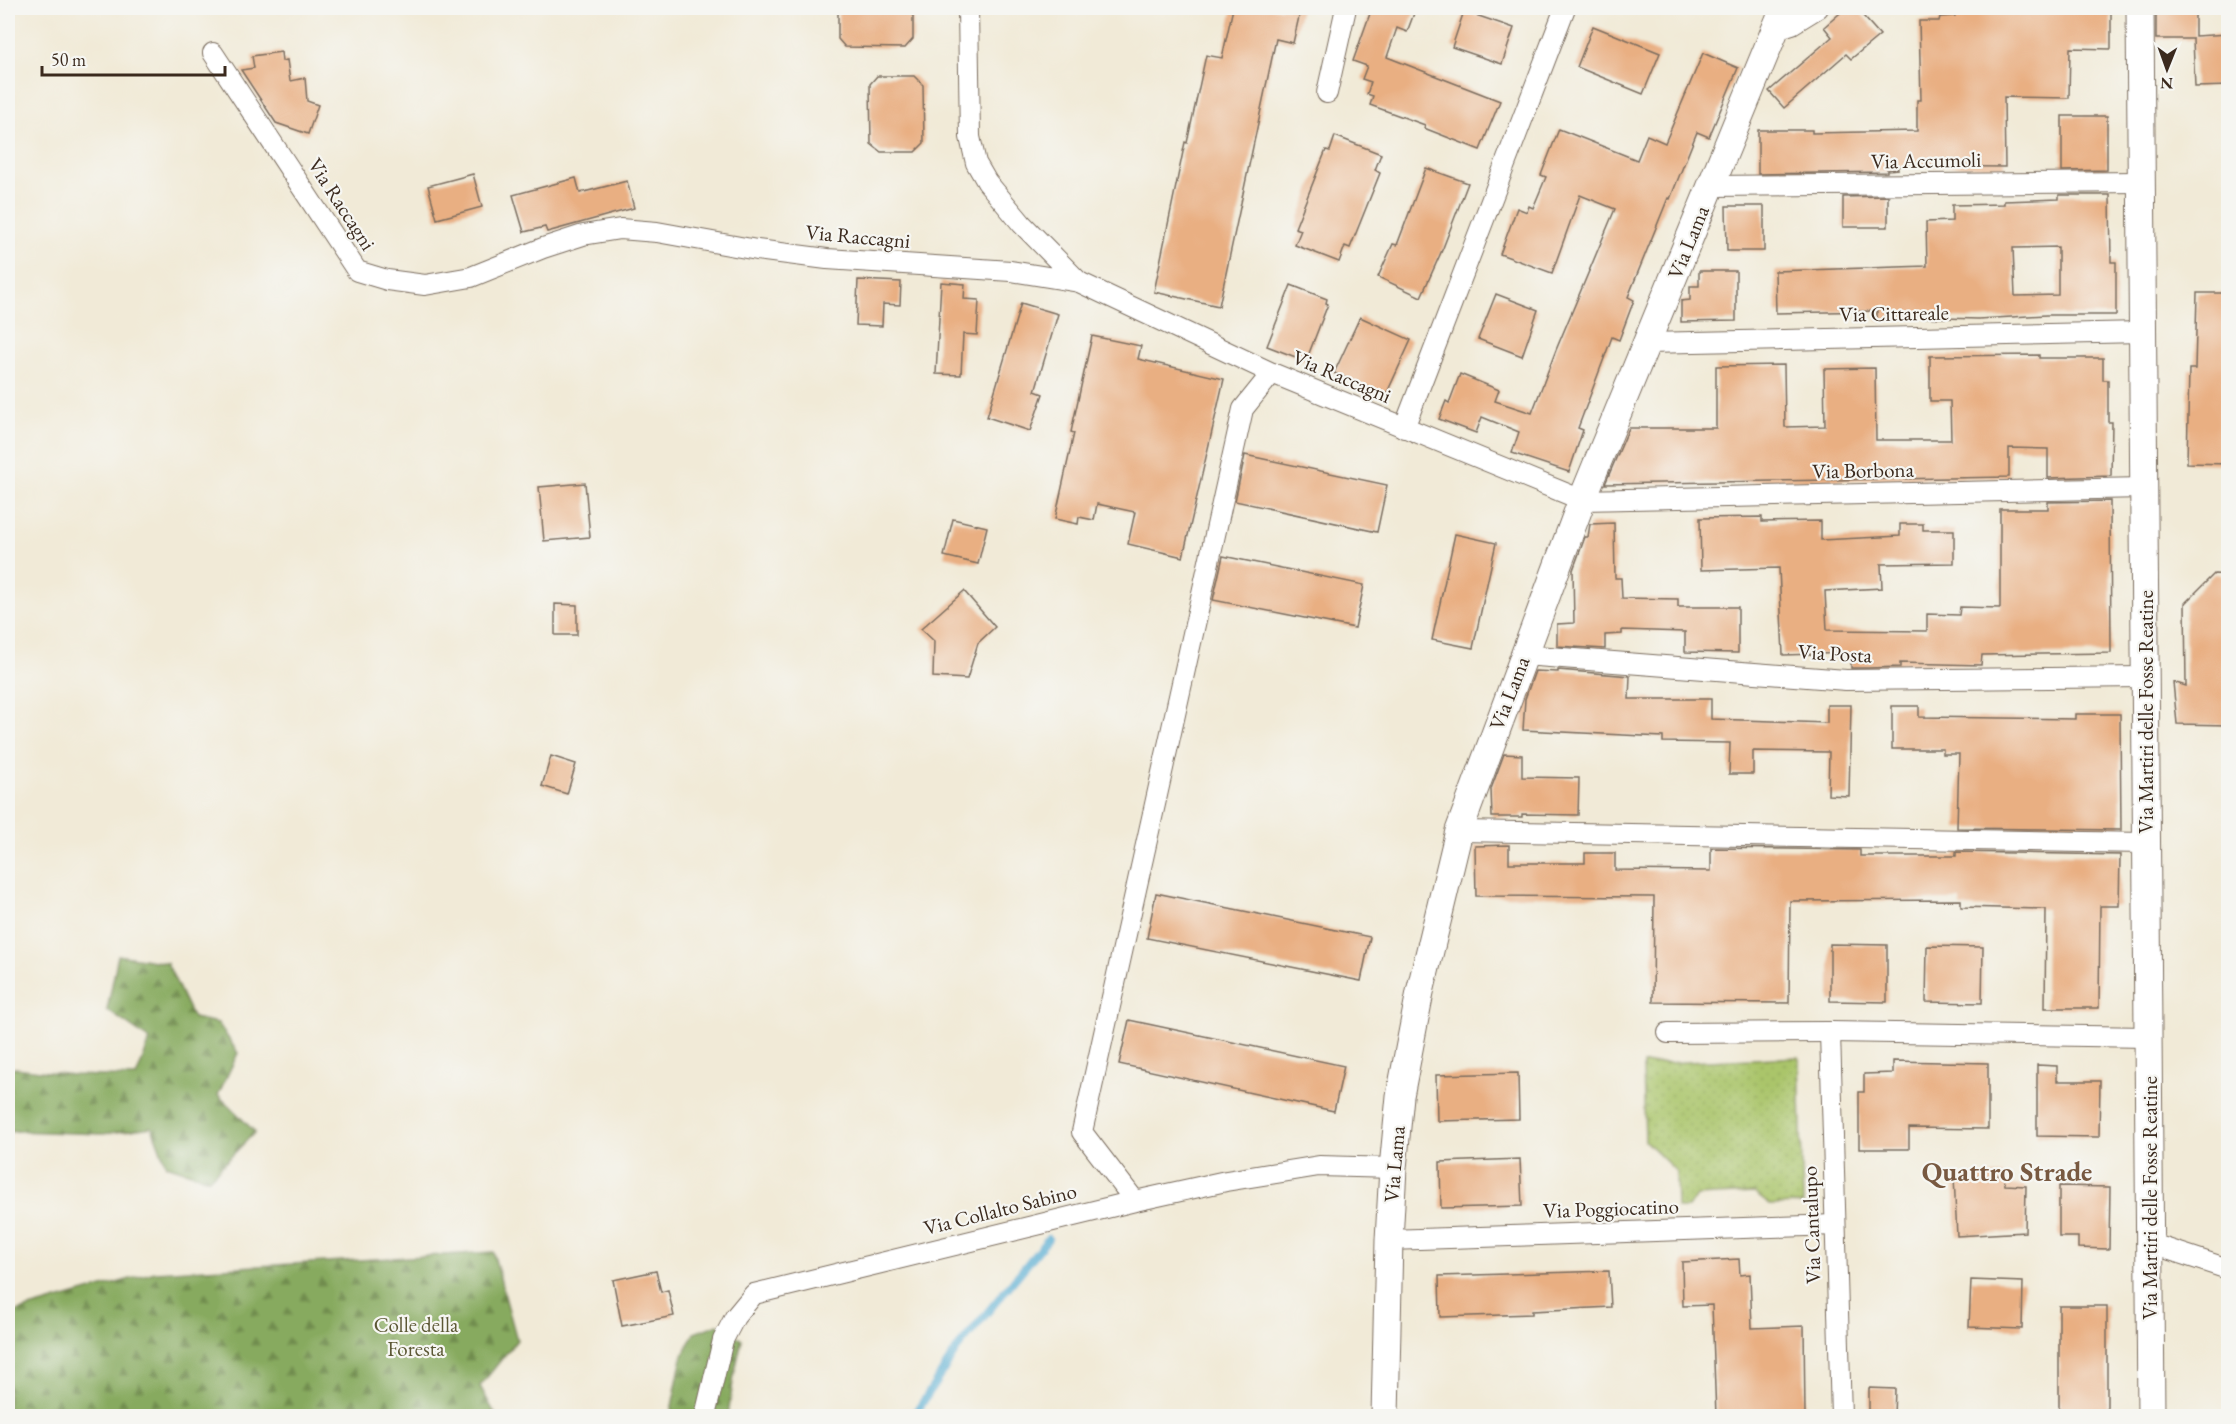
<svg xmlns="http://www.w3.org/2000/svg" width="2236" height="1424" font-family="'EB Garamond',serif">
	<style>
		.green { fill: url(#green-dots); stroke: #727844; stroke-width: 1.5 }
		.forest { fill: url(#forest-firs); stroke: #616a3e; stroke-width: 1.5 }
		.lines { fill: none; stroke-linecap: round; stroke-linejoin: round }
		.stream { stroke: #55acd2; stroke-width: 8 }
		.building { fill: #e9af82; fill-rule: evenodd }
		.street-casing { stroke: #7b6d5f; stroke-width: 22 }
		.secondary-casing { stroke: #7b6d5f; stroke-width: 29 }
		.street { stroke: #fff; stroke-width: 20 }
		.secondary { stroke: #fff; stroke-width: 27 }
		.labels { text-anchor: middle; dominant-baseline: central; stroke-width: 4.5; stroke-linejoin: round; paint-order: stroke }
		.street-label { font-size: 21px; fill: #3b2a1e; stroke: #f6f6f2 }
		.park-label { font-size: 21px; fill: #5c5835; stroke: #f6f6f2 }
		.district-label { font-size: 27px; font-weight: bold; fill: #785941; stroke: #f6f6f2 }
	</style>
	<defs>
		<pattern id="green-dots" width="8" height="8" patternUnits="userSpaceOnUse" patternTransform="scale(1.5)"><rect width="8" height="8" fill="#aac56b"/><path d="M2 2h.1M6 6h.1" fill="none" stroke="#93a95c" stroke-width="1.8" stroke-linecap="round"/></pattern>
		<pattern id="forest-firs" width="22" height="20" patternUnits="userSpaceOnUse" patternTransform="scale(1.5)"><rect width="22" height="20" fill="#87aa5f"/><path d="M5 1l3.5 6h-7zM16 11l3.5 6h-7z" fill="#708b4e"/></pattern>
	</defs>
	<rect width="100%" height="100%" fill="#f6f6f2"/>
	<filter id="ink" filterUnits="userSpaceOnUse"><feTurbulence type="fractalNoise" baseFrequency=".0167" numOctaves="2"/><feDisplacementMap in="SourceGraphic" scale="12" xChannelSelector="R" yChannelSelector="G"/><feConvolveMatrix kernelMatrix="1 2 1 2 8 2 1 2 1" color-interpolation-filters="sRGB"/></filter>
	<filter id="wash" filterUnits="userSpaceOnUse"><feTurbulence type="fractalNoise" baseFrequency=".008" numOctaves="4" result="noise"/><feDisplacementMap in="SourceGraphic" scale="24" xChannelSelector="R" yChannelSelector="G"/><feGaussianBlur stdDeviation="1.35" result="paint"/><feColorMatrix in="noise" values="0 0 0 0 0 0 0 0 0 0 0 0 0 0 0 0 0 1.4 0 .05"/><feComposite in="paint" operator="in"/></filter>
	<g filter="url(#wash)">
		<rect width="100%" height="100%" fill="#f1ead7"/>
		<polygon class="green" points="1799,1057 1803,1204 1770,1205 1754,1193 1696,1196 1688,1208 1677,1208 1676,1171 1645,1141 1643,1064"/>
		<g class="forest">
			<polygon points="118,955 167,963 193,1018 218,1023 238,1053 218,1095 255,1132 209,1179 166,1165 152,1127 103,1134 13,1131 8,1134 8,1067 73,1075 136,1077 150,1040 107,1010"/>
			<polygon points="493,1252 517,1340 480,1386 496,1416 8,1416 8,1314 155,1272"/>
			<polygon points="718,1324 742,1340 734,1375 728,1416 670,1416 682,1357 694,1333"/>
		</g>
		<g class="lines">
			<polyline class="stream" points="914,1416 957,1349 1048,1239"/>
		</g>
		<g id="blocks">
			<g class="building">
				<polygon points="838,8 913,8 913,39 905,48 845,47 838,39"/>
				<polygon points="1233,8 1301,8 1293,43 1276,39 1219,306 1154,292 1185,142 1187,143 1206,55 1222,58"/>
				<polygon points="1372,8 1416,8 1407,32 1397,28 1387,57 1500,101 1480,150 1424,128 1425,125 1370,105 1373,96 1367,94 1371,82 1362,79 1367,66 1353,61"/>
				<polygon points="1846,8 1856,8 1880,35 1851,59 1846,54 1784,108 1769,91 1832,37 1824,27"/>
				<polygon points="2012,8 2111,8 2111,49 2070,48 2069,98 2004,97 2005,167 1897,166 1898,169 1887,170 1887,172 1758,174 1758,130 1812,130 1812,133 1917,131 1917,100 1921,100 1919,21 1939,21 1940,17 1955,16 1955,12 2012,10"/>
				<polygon points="2156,8 2195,8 2195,36 2229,34 2229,86 2195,87 2193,39 2156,39"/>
				<polygon points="1464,11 1514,28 1502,64 1452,47"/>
				<polygon points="1593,26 1660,53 1643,94 1577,67"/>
				<polygon points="281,52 282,61 287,60 290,81 305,78 307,101 318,105 308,134 276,123 241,70 254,68 252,56"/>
				<polygon points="1703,53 1738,68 1709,137 1697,132 1670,199 1668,198 1628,297 1634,300 1619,340 1612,337 1578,428 1583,430 1569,472 1512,453 1519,432 1482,417 1476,433 1439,419 1446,401 1449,403 1460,374 1499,390 1495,401 1532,413 1556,350 1615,209 1580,195 1552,273 1500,254 1517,208 1527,212 1529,206 1533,208 1546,177 1541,175 1559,129 1637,160 1647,135 1665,143"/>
				<polygon points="877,76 914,76 923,85 924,143 915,152 881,152 871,144 870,84"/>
				<polygon points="2062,116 2107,116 2107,170 2062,171"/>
				<polygon points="1335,136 1381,154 1375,170 1380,173 1350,248 1345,246 1339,262 1295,245 1301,230 1295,228 1326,150 1330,151"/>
				<polygon points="1426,168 1468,183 1443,248 1421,297 1378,277 1393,244 1397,245"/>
				<polygon points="473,174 482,207 437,219 428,186"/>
				<polygon points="576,178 580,193 627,181 634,208 547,232 545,227 524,232 513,195"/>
				<path d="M 2059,195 L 2110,195 L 2111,262 L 2116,262 L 2116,315 L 2046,315 L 1978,319 L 1909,317 L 1909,319 L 1877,320 L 1877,311 L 1776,313 L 1775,271 L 1927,266 L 1926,222 L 1952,221 L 1952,205 L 2004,204 L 2004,201 L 2059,199 ZM 2058,247 L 2058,295 L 2015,296 L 2013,248 Z"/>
				<polygon points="1888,196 1888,227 1843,227 1843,197"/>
				<polygon points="1726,206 1764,206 1764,251 1727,251"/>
				<polygon points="1699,271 1736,271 1736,321 1681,322 1681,301 1690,300 1690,286 1699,286"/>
				<polygon points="858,280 901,282 900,305 883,304 882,326 856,325"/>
				<polygon points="941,282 965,284 964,299 979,300 977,335 963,334 961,375 936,374"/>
				<polygon points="1291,285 1327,299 1326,303 1328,304 1306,361 1267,346"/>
				<polygon points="2197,293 2229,293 2229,464 2187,463 2189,369 2195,369"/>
				<polygon points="1496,294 1538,310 1522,356 1478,339"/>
				<polygon points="1021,303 1058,314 1035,391 1043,394 1030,431 987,417"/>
				<polygon points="1360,317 1411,340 1386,395 1334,373"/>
				<polygon points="1092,336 1141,346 1138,359 1224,379 1183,557 1128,544 1135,512 1097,504 1094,520 1079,517 1078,524 1055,519 1074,433 1071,432"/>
				<polygon points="2039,355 2039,358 2103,358 2103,380 2108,380 2108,422 2112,422 2111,476 2048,478 2048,449 2009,448 2009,477 1605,484 1629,428 1716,428 1716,366 1784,365 1785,427 1825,426 1824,369 1875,368 1876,440 1951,440 1950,401 1930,401 1930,356"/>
				<polygon points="1245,455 1387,485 1377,532 1235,501"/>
				<polygon points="585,483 590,537 544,541 539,487"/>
				<polygon points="2110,501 2111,653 1982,655 1981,665 1900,663 1900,667 1868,668 1851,668 1851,653 1783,655 1779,568 1701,570 1700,518 1762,517 1762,522 1821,521 1821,540 1900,536 1900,524 1923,524 1923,530 1954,530 1954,563 1881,564 1882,588 1825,591 1827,630 1927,631 1927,614 1959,615 1960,607 2000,608 2000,509 2048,509 2048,502"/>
				<polygon points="953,519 987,527 978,564 944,556"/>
				<polygon points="1614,523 1615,578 1621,578 1622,598 1678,599 1678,607 1738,607 1738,653 1685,652 1685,632 1622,630 1622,634 1605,635 1605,649 1557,646 1557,624 1574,623 1573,570 1585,537 1588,537 1590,524"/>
				<polygon points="1455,534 1496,543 1473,648 1432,640"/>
				<polygon points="1223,556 1364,585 1355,628 1213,600"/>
				<polygon points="2214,574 2229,575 2229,725 2177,724 2173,682 2186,686 2185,603"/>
				<polygon points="964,591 995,627 978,643 967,679 933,677 934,641 921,629"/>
				<polygon points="555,604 577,605 577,635 555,635"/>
				<polygon points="1558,670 1630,676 1629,699 1711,699 1711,719 1827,723 1827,705 1851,705 1849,796 1828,795 1829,752 1753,751 1753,774 1729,774 1730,743 1663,742 1663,737 1523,730 1525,699 1535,671 1558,672"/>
				<polygon points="1892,706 1919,706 1919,717 2075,719 2075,714 2120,714 2121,830 1957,828 1959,754 1943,754 1943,749 1892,749"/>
				<polygon points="1504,754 1522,755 1522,777 1579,778 1578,815 1522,814 1522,817 1492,817 1491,789"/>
				<polygon points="551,756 576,764 567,794 542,786"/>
				<polygon points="1509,845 1509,863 1585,863 1585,853 1615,853 1615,870 1711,871 1711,848 1860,850 1860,856 1956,856 1956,852 2120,855 2119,906 2100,906 2099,1008 2045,1008 2046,909 1961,907 1961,900 1790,901 1789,1003 1653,1002 1654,897 1476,896 1475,846"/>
				<polygon points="1156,893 1370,937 1361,981 1147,938"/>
				<polygon points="1830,944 1887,945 1887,1002 1830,1001"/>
				<polygon points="1927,946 1983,947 1982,1003 1926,1002"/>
				<polygon points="1129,1020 1344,1066 1334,1111 1119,1064"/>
				<polygon points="1893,1061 1988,1063 1988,1129 1909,1128 1909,1149 1859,1149 1859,1092 1864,1092 1864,1074 1893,1073"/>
				<polygon points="2037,1065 2057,1066 2057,1081 2100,1081 2099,1137 2037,1136"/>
				<polygon points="1518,1073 1519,1119 1437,1121 1436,1075"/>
				<polygon points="1520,1159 1522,1206 1441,1208 1440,1162"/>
				<polygon points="2004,1175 2005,1185 2026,1186 2025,1232 1957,1236 1954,1177"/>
				<polygon points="2059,1186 2110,1187 2109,1249 2078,1248 2078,1237 2059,1237"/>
				<polygon points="1739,1259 1740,1275 1750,1274 1752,1328 1804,1326 1805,1416 1716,1416 1712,1305 1683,1306 1682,1262"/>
				<polygon points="656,1271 661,1292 668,1290 674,1316 622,1326 613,1280"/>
				<polygon points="1609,1271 1611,1307 1532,1311 1532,1314 1440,1317 1439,1276"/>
				<polygon points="1971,1280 2023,1282 2022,1329 1969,1327"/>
				<rect x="2059" y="1306" width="48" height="110"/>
				<polygon points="1869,1388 1895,1389 1894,1416 1869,1416"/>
			</g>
		</g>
	</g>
	<g filter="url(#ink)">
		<use href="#blocks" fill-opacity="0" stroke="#7b6d5f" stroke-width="1.5"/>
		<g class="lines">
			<defs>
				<g id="street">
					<polyline points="968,8 970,137 976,163 987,182 1022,224 1079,282"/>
					<polyline points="1776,29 1792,24 1818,8"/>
					<polyline points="213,53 357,271 387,280 425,285 471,277 543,248 583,235 620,229 657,232 757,250 827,259 1011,271 1079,282 1272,373 1582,500 2144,488"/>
					<polyline points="1327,93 1346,8"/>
					<polyline points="1711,186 2142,182"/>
					<polyline points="1647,343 2143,332"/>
					<polyline points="1404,428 1565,8"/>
					<polyline points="1524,655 1846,680 2145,677"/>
					<polyline points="1459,831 2146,843"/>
					<polyline points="1830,1032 1841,1416"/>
					<polyline points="1668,1033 1830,1032 2148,1037"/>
					<polyline points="1135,1201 1082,1132 1243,409 1272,373"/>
					<polyline points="1389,1240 1835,1225"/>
					<polyline points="2149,1243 2228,1269"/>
					<polyline points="705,1416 723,1340 735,1317 754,1294 1135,1201 1226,1181 1319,1166 1393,1168"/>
				</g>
				<g id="secondary">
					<polyline points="2140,8 2151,1416"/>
					<polyline points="1385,1416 1389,1240 1393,1168 1400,1096 1420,992 1459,831 1582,500 1784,8"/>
				</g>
			</defs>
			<use href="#street" class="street-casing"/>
			<use href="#secondary" class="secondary-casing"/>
			<use href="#street" class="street"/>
			<use href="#secondary" class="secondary"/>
		</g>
	</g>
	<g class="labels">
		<g class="street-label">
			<text transform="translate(1926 160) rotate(-1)">Via Accumoli</text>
			<text transform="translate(342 204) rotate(57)">Via Raccagni</text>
			<text transform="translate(858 236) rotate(5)">Via Raccagni</text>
			<text transform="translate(1688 242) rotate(-68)">Via Lama</text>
			<text transform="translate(1894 313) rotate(-1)">Via Cittareale</text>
			<text transform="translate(1342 376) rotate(23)">Via Raccagni</text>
			<text transform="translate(1863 470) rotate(-1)">Via Borbona</text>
			<text transform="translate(1835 653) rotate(3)">Via Posta</text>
			<text transform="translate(1509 693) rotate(-69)">Via Lama</text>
			<text transform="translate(2145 712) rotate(-90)">Via Martiri delle Fosse Reatine</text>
			<text transform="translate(1394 1164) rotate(-85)">Via Lama</text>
			<text transform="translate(2149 1198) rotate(-90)">Via Martiri delle Fosse Reatine</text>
			<text transform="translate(1611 1208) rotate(-2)">Via Poggiocatino</text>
			<text transform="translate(1000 1209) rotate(-14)">Via Collalto Sabino</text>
			<text transform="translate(1811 1225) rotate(-92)">Via Cantalupo</text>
		</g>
		<g class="park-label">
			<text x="416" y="1324">Colle della<tspan x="416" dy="24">Foresta</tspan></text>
		</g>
		<g class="district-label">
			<text x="2007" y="1171">Quattro Strade</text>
		</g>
	</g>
	<rect width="2236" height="1424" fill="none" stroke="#f6f6f2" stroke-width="30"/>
	<g transform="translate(2167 69) rotate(181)" stroke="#f6f6f2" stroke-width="4.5" paint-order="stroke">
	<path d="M0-4.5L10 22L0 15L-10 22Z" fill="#3b2a1e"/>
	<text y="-9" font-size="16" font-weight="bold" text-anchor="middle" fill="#3b2a1e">N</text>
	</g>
	<path d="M42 66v9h183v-9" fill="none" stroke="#3b2a1e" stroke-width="3"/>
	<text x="51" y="66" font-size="18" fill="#3b2a1e" stroke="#f6f6f2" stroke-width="4.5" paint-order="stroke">50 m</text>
</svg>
